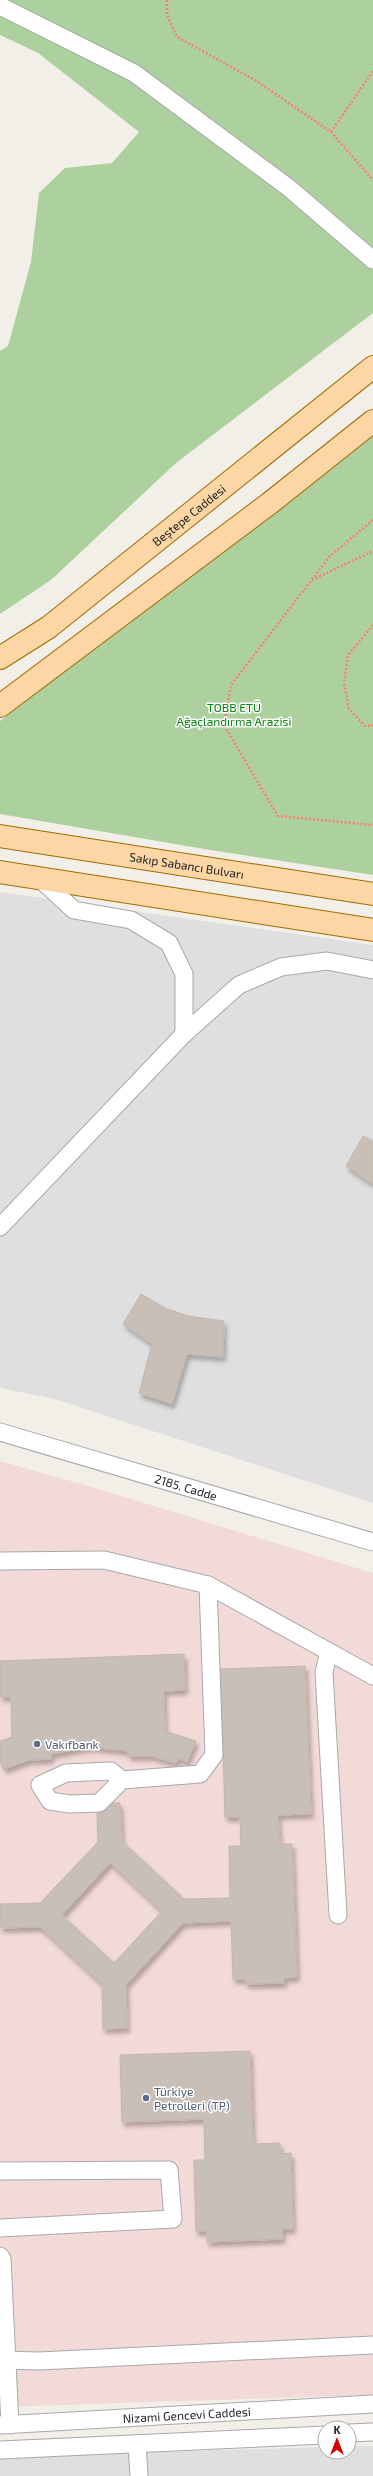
<svg xmlns="http://www.w3.org/2000/svg" width="373" height="2476" font-family="'Exo 2',sans-serif">
	<style>
		.residential { fill: #e0dfdf }
		.commercial { fill: #f2dad9 }
		.forest { fill: #add19e }
		.building { fill: #c7bfb8; stroke: #c4b6ab; fill-rule: evenodd; filter: url(#shadow) }
		.lines { fill: none; stroke-linecap: round; stroke-linejoin: round }
		.minor-casing { stroke: #a9a9a9; stroke-width: 19 }
		.major-casing { stroke: #a06b00; stroke-width: 24 }
		.path { stroke: #fa8072; stroke-width: 2.5; stroke-dasharray: 2 2; stroke-linecap: butt }
		.minor { stroke: #fff; stroke-width: 17 }
		.major { stroke: #fcd6a4; stroke-width: 22 }
		.service-dot { fill: #5c6f8a; stroke: #fff; stroke-width: 1.5 }
		.labels { text-anchor: middle; dominant-baseline: central; stroke-width: 3; stroke-linejoin: round; paint-order: stroke }
		.street-label { font-size: 12px; fill: #222; stroke: #fff }
		.park-label { font-size: 12px; fill: #0c8416; stroke: #fff }
		.service-label { font-size: 12px; fill: #4e5e75; stroke: #fff; text-anchor: start }
	</style>
	<defs>
		<filter id="shadow"><feDropShadow dx="2.5" dy="4.5" stdDeviation="2" flood-color="#0004"/></filter>
	</defs>
	<rect width="100%" height="100%" fill="#f2efe9"/>
	<g class="residential">
		<polygon points="0,892 373,945 373,1503 55,1399 0,1388"/>
		<polygon points="349,2446 373,2446 373,2476 0,2476 0,2457 325,2447 325,2452 349,2452"/>
	</g>
	<polygon class="commercial" points="0,1461 92,1487 373,1573 373,2395 0,2407"/>
	<g class="forest">
		<polygon points="0,0 373,0 373,313 176,463 51,580 0,614 0,351 8,346 31,262 39,193 65,168 112,163 139,132 38,53 0,35"/>
		<polygon points="373,428 373,875 204,849 0,814 0,721"/>
	</g>
	<g class="building">
		<polygon points="363,1136 373,1141 373,1184 346,1166"/>
		<polygon points="141,1294 165,1308 188,1316 224,1321 223,1357 187,1354 172,1404 139,1393 152,1344 123,1324"/>
		<polygon points="184,1654 185,1690 164,1691 165,1731 196,1741 187,1762 178,1758 176,1763 151,1756 128,1756 128,1751 89,1747 51,1754 51,1759 29,1760 4,1769 0,1761 0,1741 12,1737 11,1697 0,1697 0,1661"/>
		<path d="M 305,1666 L 311,1814 L 278,1815 L 280,1844 L 292,1844 L 297,1977 L 284,1978 L 284,1983 L 246,1984 L 245,1979 L 233,1979 L 231,1921 L 183,1923 L 126,1985 L 127,2028 L 103,2029 L 102,1984 L 40,1927 L 0,1928 L 0,1904 L 40,1903 L 98,1842 L 97,1813 L 106,1810 L 113,1803 L 120,1803 L 122,1841 L 184,1899 L 230,1898 L 229,1846 L 241,1846 L 240,1817 L 225,1817 L 221,1669 ZM 110,1863 L 162,1911 L 114,1963 L 62,1915 Z"/>
		<polygon points="250,2051 253,2144 280,2143 280,2154 291,2153 293,2229 282,2229 283,2239 207,2242 207,2231 196,2231 194,2160 205,2160 204,2119 122,2122 120,2055"/>
	</g>
	<g class="lines">
		<defs>
			<g id="minor">
				<polyline points="0,6 134,73 289,188 373,260"/>
				<polyline points="39,878 74,910 131,920 169,943 184,974 184,1034"/>
				<polyline points="0,1227 184,1034 239,985 281,967 327,961 373,970"/>
				<path id="s1" d="M 0,1432 L 373,1542"/>
				<polyline points="0,1561 104,1560 208,1585 373,1676"/>
				<polyline points="329,1652 324,1672 338,1915"/>
				<polyline points="122,1780 99,1803 69,1804 50,1801 40,1785 66,1773 111,1771 122,1780 200,1774 214,1755 208,1585"/>
				<polyline points="0,2171 169,2170 173,2219 0,2228"/>
				<polyline points="0,2256 2,2259 10,2425"/>
				<polyline points="0,2360 39,2361 373,2345"/>
				<path id="s2" d="M 0,2425 L 373,2404"/>
				<polyline points="349,2433 373,2432"/>
				<polyline points="137,2444 139,2476"/>
				<polyline points="0,2450 325,2435"/>
			</g>
			<g id="major">
				<path id="s3" d="M 0,658 L 49,627 L 373,367"/>
				<polyline points="0,706 270,503 373,421"/>
				<path id="s4" d="M 0,836 L 373,894"/>
				<polyline points="0,872 373,930"/>
			</g>
		</defs>
		<use href="#minor" class="minor-casing"/>
		<use href="#major" class="major-casing"/>
		<g class="path">
			<polyline points="167,0 167,15 177,37 255,80 331,132 373,180"/>
			<polyline points="331,132 373,71"/>
			<polyline points="373,520 330,556 231,685 224,725 278,816 373,825"/>
			<polyline points="312,580 373,551"/>
			<polyline points="373,625 348,655 344,683 349,709 365,726 373,725"/>
		</g>
		<use href="#minor" class="minor"/>
		<use href="#major" class="major"/>
	</g>
	<g class="service-dot">
		<circle cx="37" cy="1744" r="4"/>
		<circle cx="146" cy="2098" r="4"/>
	</g>
	<g class="labels">
		<g class="street-label">
			<text stroke="none"><textPath href="#s3" startOffset="237">Beştepe Caddesi</textPath></text>
			<text stroke="none"><textPath href="#s4" startOffset="189">Sakıp Sabancı Bulvarı</textPath></text>
			<text stroke="none"><textPath href="#s1" startOffset="194">2185. Cadde</textPath></text>
			<text stroke="none"><textPath href="#s2" startOffset="187">Nizami Gencevi Caddesi</textPath></text>
		</g>
		<g class="park-label">
			<text x="234" y="707">TOBB ETÜ<tspan x="234" dy="14">Ağaçlandırma Arazisi</tspan></text>
		</g>
		<g class="service-label">
			<text x="45" y="1744">Vakıfbank</text>
			<text x="154" y="2091">Türkiye<tspan x="154" dy="14">Petrolleri (TP)</tspan></text>
		</g>
	</g>
	<g transform="translate(337 2440)"><circle r="19" fill="#ffffff" stroke="#a7a7a7"/>
	<path d="M0-3L7 15L0 10L-7 15Z" fill="#d40000"/>
	<text y="-6" font-size="11" font-weight="bold" text-anchor="middle" fill="#222222">K</text>
	</g>
</svg>
